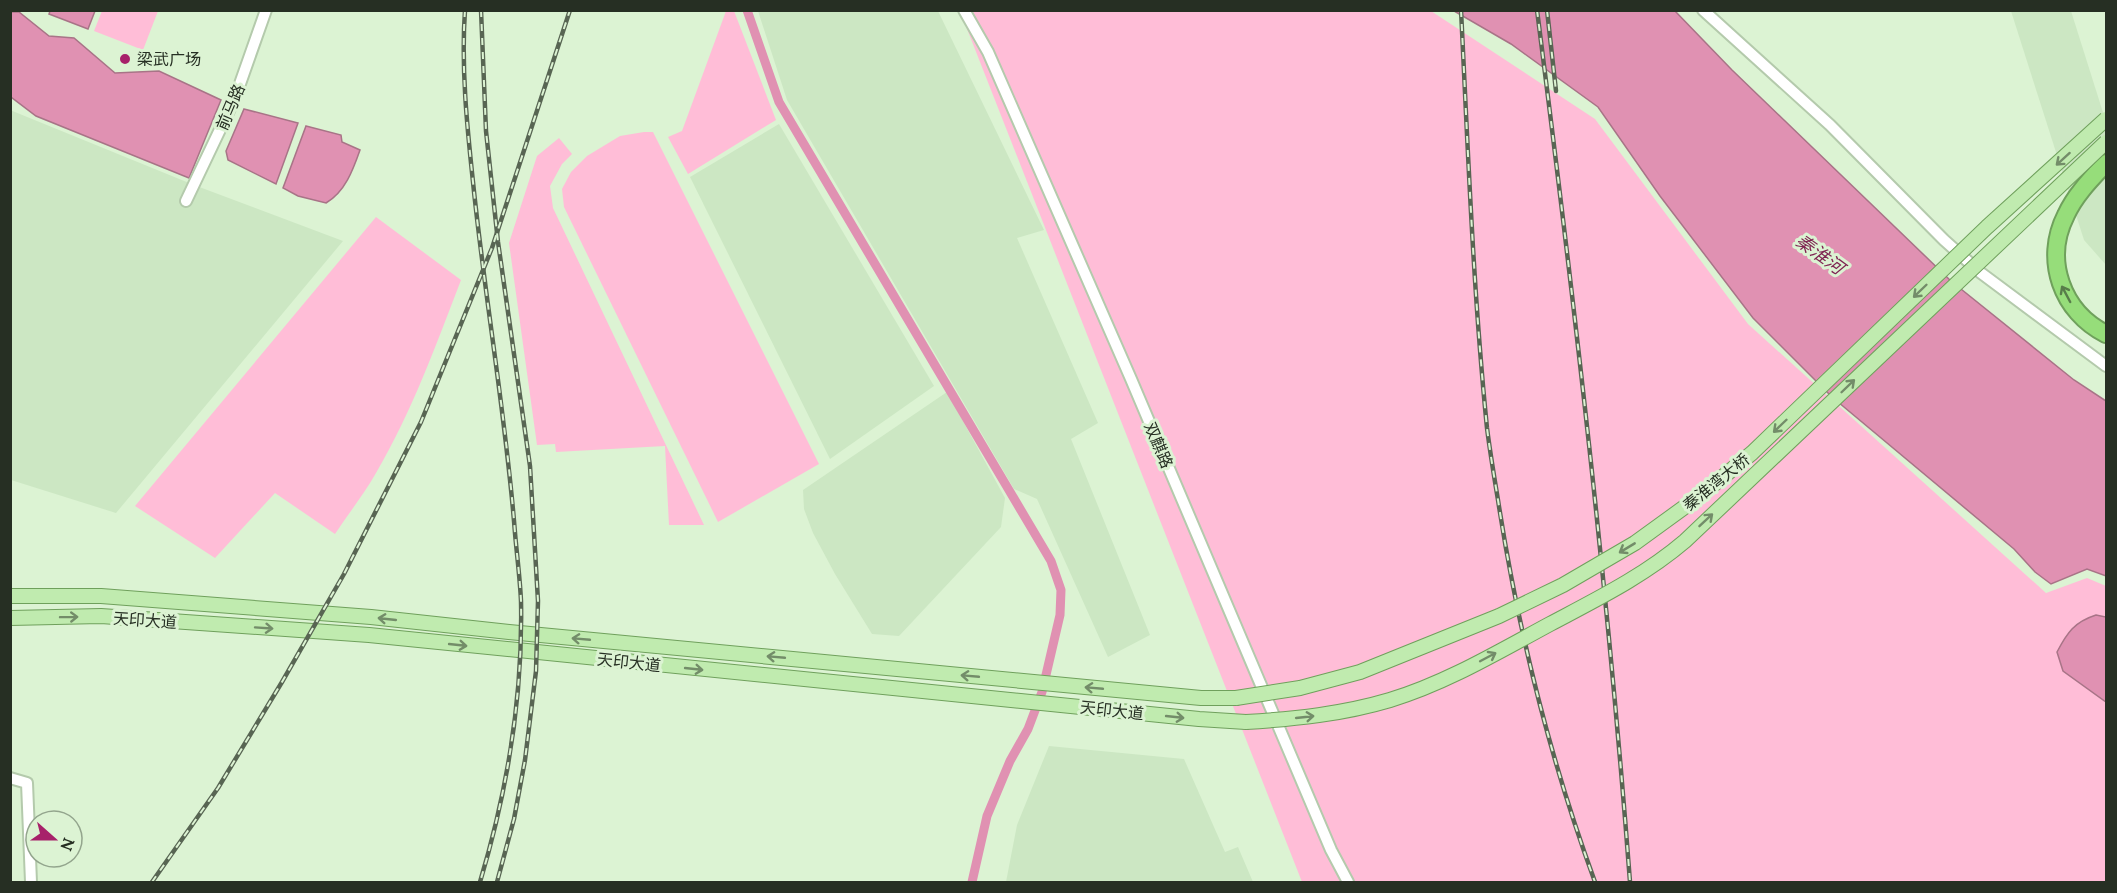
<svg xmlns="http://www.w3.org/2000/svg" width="2117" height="893" font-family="Lora,'Noto Sans SC',serif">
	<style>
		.built { fill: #cce7c3 }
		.green { fill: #ffbdd7 }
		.water { fill: #e091b2; stroke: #a87487; stroke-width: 1.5 }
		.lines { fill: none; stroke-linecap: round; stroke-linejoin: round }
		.canal { stroke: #e091b2; stroke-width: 9 }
		.minor-casing { stroke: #b4caac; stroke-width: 14 }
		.major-casing { stroke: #6fa05c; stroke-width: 16 }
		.highway-casing { stroke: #6fa05c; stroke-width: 20 }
		.minor { stroke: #fff; stroke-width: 10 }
		.major { stroke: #c0ebaf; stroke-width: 14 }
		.highway { stroke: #96dd7a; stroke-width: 16 }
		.rail-casing { stroke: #586553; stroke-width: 4.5 }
		.rail { stroke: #dcf3d3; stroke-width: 2; stroke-dasharray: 7; stroke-linecap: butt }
		.major-bridge-casing { stroke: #6fa05c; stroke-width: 16; stroke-linecap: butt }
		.major-bridge { stroke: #c0ebaf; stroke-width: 14 }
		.oneway { stroke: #738d69 }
		.oneway2 { stroke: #587d4a }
		.poi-dot { fill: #a7216a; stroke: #dcf3d3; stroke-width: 2 }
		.labels { text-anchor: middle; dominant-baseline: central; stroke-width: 6; stroke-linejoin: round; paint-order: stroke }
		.poi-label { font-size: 16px; fill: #262f23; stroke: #dcf3d3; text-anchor: start }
		.street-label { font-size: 16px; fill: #262f23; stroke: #dcf3d3 }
		.water-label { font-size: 18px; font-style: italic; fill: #7f2352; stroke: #dcf3d3 }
	</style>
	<rect width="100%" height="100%" fill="#dcf3d3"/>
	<g class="built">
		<polygon points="758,11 938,11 1044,230 1017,238 1098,423 1071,439 1150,635 1108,657 1037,499 1014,489 787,100"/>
		<polygon points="2011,11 2071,11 2106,122 2106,265 2084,240"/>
		<polygon points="10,110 194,185 343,241 116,513 11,480"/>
		<polygon points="779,124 934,386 830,459 690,177"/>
		<polygon points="947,392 1005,498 1001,527 899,636 872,634 835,574 813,533 804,509 803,490"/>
		<polygon points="1049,746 1184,759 1225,852 1238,847 1253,882 1006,882 1017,825"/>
	</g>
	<g class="green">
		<polygon points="102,11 158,11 143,50 94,31"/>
		<polygon points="726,11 734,11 776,120 688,174 668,137 682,131"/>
		<polygon points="960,11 1431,11 1595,119 1748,324 2046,593 2087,578 2106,586 2106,882 1302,882"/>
		<polygon points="644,132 653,132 819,464 718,522 564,207 562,189 571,172 587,156 620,136"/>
		<polygon points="559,138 572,154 562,164 550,186 553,208 704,525 669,525 665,446 556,452 555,444 537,445 509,243 537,156"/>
		<path d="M 376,217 L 461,280 C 436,345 412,412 376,473 C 364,494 349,513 335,534 L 275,493 L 215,558 L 135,506 Z"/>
	</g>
	<g class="water">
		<polygon points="50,11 50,10 95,11 88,29 49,14"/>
		<polygon points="1454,11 1675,11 1732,70 1951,281 2074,380 2106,401 2106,576 2087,569 2051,584 2035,572 2014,549 1832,397 1753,318 1660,196 1598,107 1511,44"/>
		<polygon points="10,12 19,12 49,36 74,38 115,73 159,71 221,100 189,178 36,116 11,97"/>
		<polygon points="244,109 298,123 276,184 228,160 226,151"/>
		<path d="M 306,126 L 341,135 L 342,142 L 360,150 C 353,170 345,192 326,203 L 298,196 L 283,188 Z"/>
		<path d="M 2096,615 L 2106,617 L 2106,702 L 2063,671 L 2057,652 C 2067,633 2074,622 2096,615 Z"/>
	</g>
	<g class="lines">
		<polyline class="canal" points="747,10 779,102 1051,561 1061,590 1060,615 1042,692 1028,729 1010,761 987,816 972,882"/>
		<defs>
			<g id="minor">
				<polyline points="964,10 988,52 1131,379 1331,850 1348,882"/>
				<polyline points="1703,10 1830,125 1944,240 1981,273 2106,366"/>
				<polyline points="186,201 235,98 266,10"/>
				<polyline points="10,778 27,783 31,882"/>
			</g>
			<g id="major">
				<polyline points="10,596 101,596 371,617 509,632 1201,698 1236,698"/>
				<polyline points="10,618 101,616 369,635 1199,719 1246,722"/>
			</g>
			<path id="highway" d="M 2106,163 C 2091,179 2075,195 2066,215 C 2043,260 2062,312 2106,334"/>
		</defs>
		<use href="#minor" class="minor-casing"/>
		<use href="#major" class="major-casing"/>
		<use href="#highway" class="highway-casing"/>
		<use href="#minor" class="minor"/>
		<use href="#major" class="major"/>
		<use href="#highway" class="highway"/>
		<defs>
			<g id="rail">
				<path d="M 465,10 C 461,67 467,126 473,182 C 485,300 506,416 515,533 C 517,556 520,579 521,601 C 523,696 507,792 480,882"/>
				<polyline points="481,10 486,131 498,242 530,466 538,601 536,671 525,760 514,819 497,882"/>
				<path d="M 1461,10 C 1468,150 1473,289 1487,428 C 1490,452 1494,476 1498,500 C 1518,630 1550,759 1595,882"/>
				<path d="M 1537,10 C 1574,300 1608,591 1630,882"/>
				<polyline points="1547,10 1556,91"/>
				<polyline points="152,882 218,788 282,682 344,574 421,422 492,248 570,10"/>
			</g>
		</defs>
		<use href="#rail" class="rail-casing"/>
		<use href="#rail" class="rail"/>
		<defs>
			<g id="major-bridge">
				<polyline points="1236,698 1300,688 1360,672 1499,616 1563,585 1635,543 1697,498 1752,453 1987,227 2106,119"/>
				<path d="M 1246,722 C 1295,719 1343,714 1390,700 C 1446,683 1498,652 1550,624 C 1597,599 1644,576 1685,541 L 2106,142"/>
			</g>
		</defs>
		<use href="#major-bridge" class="major-bridge-casing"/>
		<use href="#major-bridge" class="major-bridge"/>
	</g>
	<defs><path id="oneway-shaft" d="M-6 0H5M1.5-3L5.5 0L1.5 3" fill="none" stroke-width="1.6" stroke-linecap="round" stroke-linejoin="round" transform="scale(1.5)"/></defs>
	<g class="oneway">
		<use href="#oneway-shaft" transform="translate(2063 159) rotate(138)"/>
		<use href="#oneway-shaft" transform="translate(1920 291) rotate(136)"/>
		<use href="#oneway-shaft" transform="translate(1848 386) rotate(-44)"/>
		<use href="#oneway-shaft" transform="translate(1780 426) rotate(136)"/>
		<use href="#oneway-shaft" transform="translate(1706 520) rotate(-43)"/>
		<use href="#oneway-shaft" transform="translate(1627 548) rotate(149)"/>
		<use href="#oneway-shaft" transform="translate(69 617) rotate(-1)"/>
		<use href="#oneway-shaft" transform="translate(387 619) rotate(-174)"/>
		<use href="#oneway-shaft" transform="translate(264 628) rotate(4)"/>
		<use href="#oneway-shaft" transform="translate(581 639) rotate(-175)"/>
		<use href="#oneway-shaft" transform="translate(458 645) rotate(6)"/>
		<use href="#oneway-shaft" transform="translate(776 657) rotate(-175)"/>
		<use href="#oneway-shaft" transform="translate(1488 657) rotate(-28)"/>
		<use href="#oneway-shaft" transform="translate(694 669) rotate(6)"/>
		<use href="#oneway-shaft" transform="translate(970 676) rotate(-175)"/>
		<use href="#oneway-shaft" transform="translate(1094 688) rotate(-175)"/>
		<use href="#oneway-shaft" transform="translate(1175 717) rotate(6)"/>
		<use href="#oneway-shaft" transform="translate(1305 717) rotate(-6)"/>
	</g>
	<use class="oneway2" href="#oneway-shaft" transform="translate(2066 294) rotate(-118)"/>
	<circle class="poi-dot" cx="125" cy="59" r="6"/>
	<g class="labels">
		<g class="poi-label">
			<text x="137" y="59">梁武广场</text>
		</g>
		<g class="street-label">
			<text transform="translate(230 107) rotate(-67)">前马路</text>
			<text transform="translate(1159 445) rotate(67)">双麒路</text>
			<text transform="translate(1716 482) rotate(-39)">秦淮湾大桥</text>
			<text transform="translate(145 620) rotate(4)">天印大道</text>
			<text transform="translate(629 662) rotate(6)">天印大道</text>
			<text transform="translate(1112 710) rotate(6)">天印大道</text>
		</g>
		<g class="water-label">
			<text transform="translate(1820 254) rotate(36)">秦淮河</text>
		</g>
	</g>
	<rect width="2117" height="893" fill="none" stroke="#262f23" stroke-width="24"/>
	<g transform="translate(54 839) rotate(111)"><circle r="28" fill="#dcf3d3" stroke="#93a58d" stroke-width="1.5"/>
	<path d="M0-4.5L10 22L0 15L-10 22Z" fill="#a7216a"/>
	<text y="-9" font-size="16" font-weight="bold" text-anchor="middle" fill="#262f23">N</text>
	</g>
</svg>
